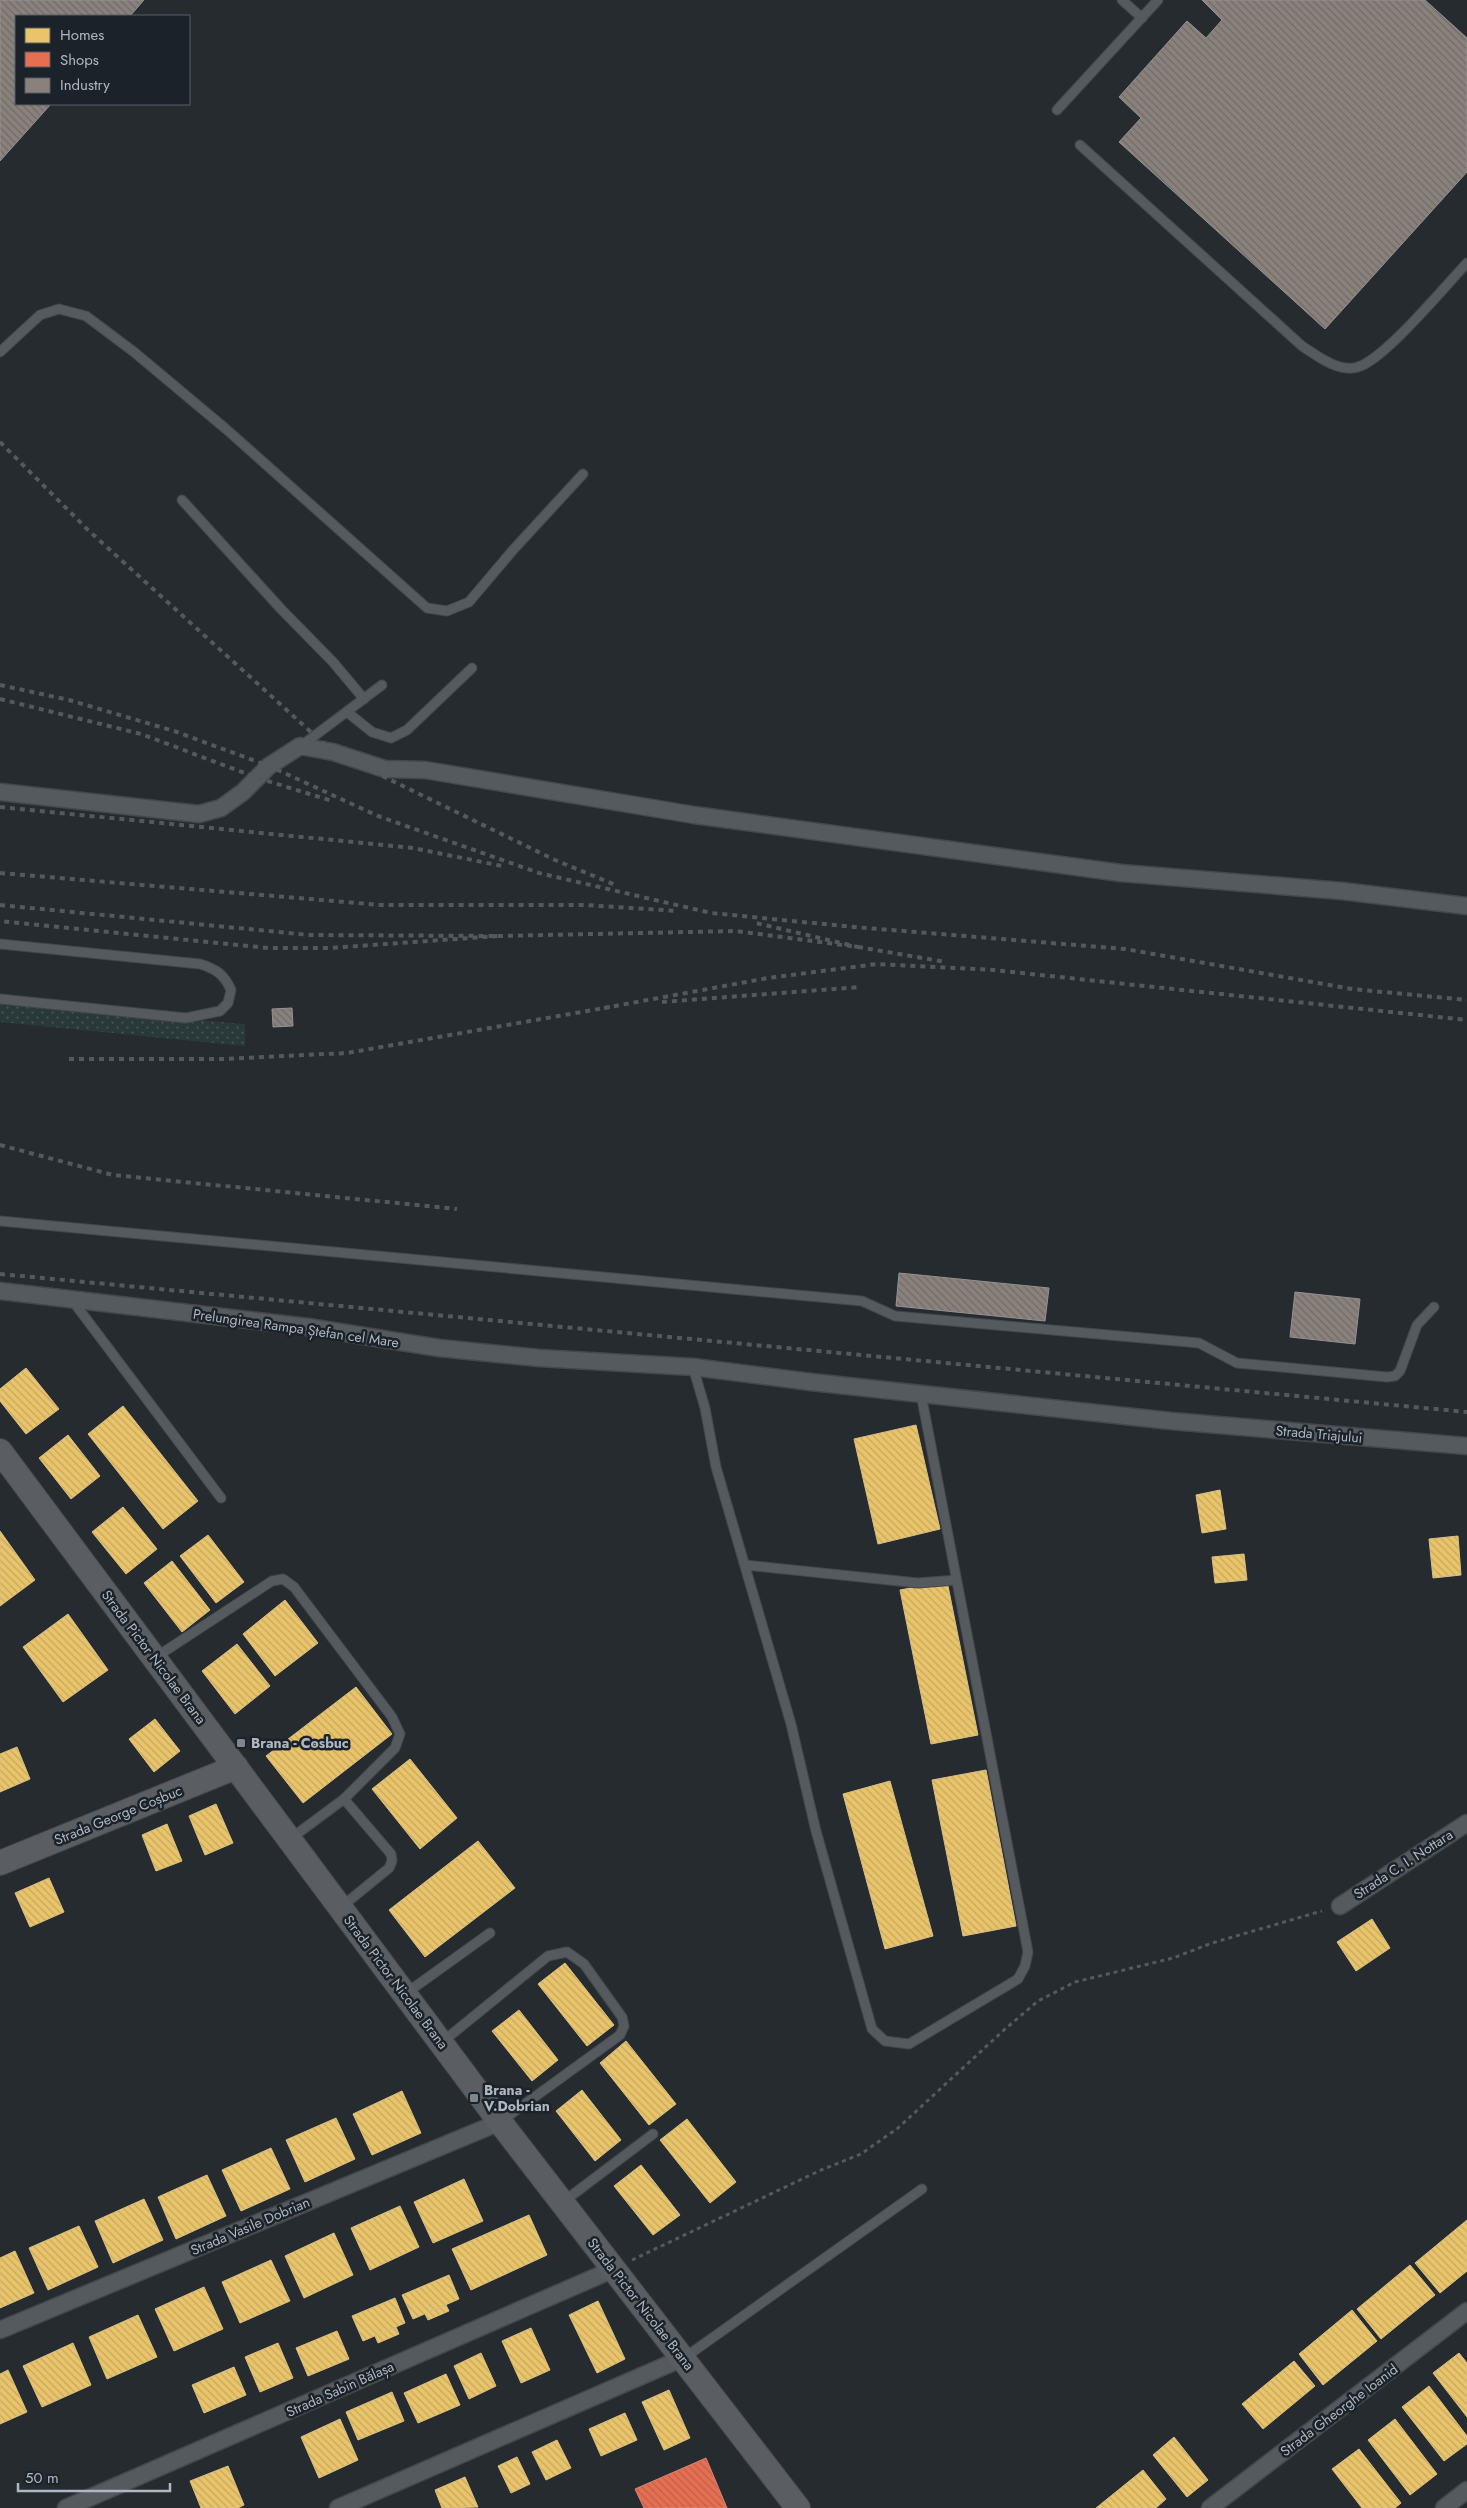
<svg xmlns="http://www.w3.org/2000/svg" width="1467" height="2508" font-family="Jost,sans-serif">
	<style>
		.green { fill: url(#green-dots) }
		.homes { fill: url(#homes-back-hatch); stroke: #d8c084 }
		.shops { fill: url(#shops-back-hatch); stroke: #d68573 }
		.industry { fill: url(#industry-back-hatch); stroke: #959291 }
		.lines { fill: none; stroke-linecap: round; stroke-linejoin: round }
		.lane-casing { stroke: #44474b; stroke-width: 11 }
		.street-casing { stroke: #44474b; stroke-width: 19 }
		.secondary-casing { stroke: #44474b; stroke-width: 26 }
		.path { stroke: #555a5d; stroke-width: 3; stroke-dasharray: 4 4; stroke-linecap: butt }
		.lane { stroke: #555a5f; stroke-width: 9 }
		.street { stroke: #555a5f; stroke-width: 16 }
		.secondary { stroke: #5a5d62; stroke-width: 24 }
		.rail { stroke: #55595c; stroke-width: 4; stroke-dasharray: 5 5; stroke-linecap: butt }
		.poi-dot { fill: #7f878e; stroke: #1b2229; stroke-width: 2 }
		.labels { text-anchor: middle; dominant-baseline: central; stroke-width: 5; stroke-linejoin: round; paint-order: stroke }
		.street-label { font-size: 14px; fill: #afb8c1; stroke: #1b2229 }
		.poi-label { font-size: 14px; font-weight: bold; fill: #afb8c1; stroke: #1b2229; text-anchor: start }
	</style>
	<defs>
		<pattern id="green-dots" width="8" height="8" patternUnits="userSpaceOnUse" patternTransform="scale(1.25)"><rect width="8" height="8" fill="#293939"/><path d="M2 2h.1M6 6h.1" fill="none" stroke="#465454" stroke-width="1.8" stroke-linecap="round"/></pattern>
		<pattern id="homes-back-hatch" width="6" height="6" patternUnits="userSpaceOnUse" patternTransform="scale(1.25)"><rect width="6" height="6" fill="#e9c46a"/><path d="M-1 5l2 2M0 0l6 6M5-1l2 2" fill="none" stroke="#c5a860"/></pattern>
		<pattern id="shops-back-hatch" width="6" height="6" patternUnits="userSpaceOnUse" patternTransform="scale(1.25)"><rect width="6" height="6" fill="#e76f51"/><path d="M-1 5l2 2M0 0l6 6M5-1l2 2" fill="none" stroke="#ba614b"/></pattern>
		<pattern id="industry-back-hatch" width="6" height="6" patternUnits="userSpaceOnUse" patternTransform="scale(1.25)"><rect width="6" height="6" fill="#8a817c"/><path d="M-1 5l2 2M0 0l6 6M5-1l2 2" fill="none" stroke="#706b68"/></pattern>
	</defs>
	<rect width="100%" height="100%" fill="#262b30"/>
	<polygon class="green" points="0,1004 245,1024 245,1046 0,1022"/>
	<g class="homes">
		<polygon points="26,1368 59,1409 26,1434 0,1401 0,1389"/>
		<polygon points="123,1406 198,1501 163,1529 88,1434"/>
		<polygon points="916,1425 940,1529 878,1544 854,1439"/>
		<polygon points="68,1435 100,1476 71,1499 39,1458"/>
		<polygon points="1220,1490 1226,1529 1202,1533 1196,1495"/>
		<polygon points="123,1507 157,1549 126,1574 92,1532"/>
		<polygon points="0,1531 35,1580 0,1606"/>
		<polygon points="208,1535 244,1582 216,1603 180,1556"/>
		<polygon points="1458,1536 1461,1575 1433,1578 1429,1539"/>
		<polygon points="1244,1554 1247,1580 1215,1583 1212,1557"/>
		<polygon points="172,1561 210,1610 182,1632 144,1583"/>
		<polygon points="947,1581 978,1735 931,1744 900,1590"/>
		<polygon points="285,1600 318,1643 275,1676 243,1634"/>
		<polygon points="68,1614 108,1670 63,1702 23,1647"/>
		<polygon points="237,1644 270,1686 235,1714 202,1671"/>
		<polygon points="356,1687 392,1734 303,1803 266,1756"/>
		<polygon points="155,1719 180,1751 154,1772 129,1739"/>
		<polygon points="17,1747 30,1779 0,1792 0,1754"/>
		<polygon points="410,1759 457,1818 420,1849 372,1789"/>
		<polygon points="986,1770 1016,1926 963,1936 932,1780"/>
		<polygon points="890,1781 933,1936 885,1949 843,1794"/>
		<polygon points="216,1804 233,1843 205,1855 189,1816"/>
		<polygon points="167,1824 182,1861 156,1871 142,1835"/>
		<polygon points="478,1841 515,1888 425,1957 389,1910"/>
		<polygon points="49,1878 64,1912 30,1927 15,1893"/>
		<polygon points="1372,1919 1390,1948 1356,1971 1337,1942"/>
		<polygon points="565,1963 614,2025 587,2046 538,1984"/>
		<polygon points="519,2010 558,2060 532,2081 492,2031"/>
		<polygon points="626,2041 676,2104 649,2125 600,2063"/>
		<polygon points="582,2090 621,2140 595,2161 556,2111"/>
		<polygon points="402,2091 421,2133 372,2155 353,2114"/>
		<polygon points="336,2118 355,2159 305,2182 286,2140"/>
		<polygon points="687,2119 736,2182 710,2203 660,2140"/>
		<polygon points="271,2148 290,2189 241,2211 222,2170"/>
		<polygon points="641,2165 680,2215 653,2235 614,2186"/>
		<polygon points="207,2175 226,2216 176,2239 158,2197"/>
		<polygon points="464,2179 483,2221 433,2243 414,2202"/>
		<polygon points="144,2199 163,2240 113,2263 95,2221"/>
		<polygon points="400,2206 419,2247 370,2270 351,2228"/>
		<polygon points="529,2215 547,2255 471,2290 452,2249"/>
		<polygon points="1467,2220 1467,2271 1440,2293 1415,2263"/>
		<polygon points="79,2226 98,2267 48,2290 29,2248"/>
		<polygon points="334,2233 353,2275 304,2298 285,2256"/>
		<polygon points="15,2251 34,2293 0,2308 0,2258"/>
		<polygon points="271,2260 290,2301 240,2323 222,2282"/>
		<polygon points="1410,2265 1435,2295 1381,2339 1357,2309"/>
		<polygon points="449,2275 459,2299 413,2319 402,2295"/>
		<polygon points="204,2287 223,2329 174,2351 155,2309"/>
		<polygon points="395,2298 405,2323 363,2341 352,2316"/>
		<polygon points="598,2301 625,2359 597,2373 569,2315"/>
		<polygon points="446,2305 449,2311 428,2320 425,2314"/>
		<polygon points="1352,2310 1377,2341 1323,2385 1299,2354"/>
		<polygon points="138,2315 157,2357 107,2379 89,2337"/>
		<polygon points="396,2327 399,2334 378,2343 375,2336"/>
		<polygon points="531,2328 550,2370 521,2383 502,2341"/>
		<polygon points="337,2331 349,2359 308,2376 296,2348"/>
		<polygon points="73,2343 91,2385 42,2407 23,2366"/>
		<polygon points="278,2343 293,2378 260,2392 245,2357"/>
		<polygon points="481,2353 496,2386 469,2399 454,2366"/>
		<polygon points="1459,2353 1467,2363 1467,2417 1433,2373"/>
		<polygon points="1294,2361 1315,2386 1263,2429 1242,2404"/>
		<polygon points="234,2367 246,2395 204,2413 192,2385"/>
		<polygon points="8,2370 27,2412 0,2424 0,2374"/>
		<polygon points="446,2374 460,2405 418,2423 404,2393"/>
		<polygon points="1429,2386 1467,2436 1467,2444 1444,2461 1402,2407"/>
		<polygon points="669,2390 690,2438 664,2450 642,2402"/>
		<polygon points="392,2392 404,2421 358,2440 346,2412"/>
		<polygon points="625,2413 637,2440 601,2456 589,2429"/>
		<polygon points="340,2419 358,2460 319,2478 301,2437"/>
		<polygon points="1395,2419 1437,2474 1410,2495 1368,2440"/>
		<polygon points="1174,2437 1208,2480 1187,2497 1153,2455"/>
		<polygon points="557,2440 571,2468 546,2480 532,2452"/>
		<polygon points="1359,2449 1401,2503 1395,2508 1362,2508 1332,2469"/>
		<polygon points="517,2457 530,2484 511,2493 498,2466"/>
		<polygon points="228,2466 244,2505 238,2508 201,2508 190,2481"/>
		<polygon points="1143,2470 1166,2499 1156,2508 1096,2508"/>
		<polygon points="465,2477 478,2507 442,2508 435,2490"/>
	</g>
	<polygon class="shops" points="706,2458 727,2508 644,2508 635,2489"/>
	<g class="industry">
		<polygon points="0,0 144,0 130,16 16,16 16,104 51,104 0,161"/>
		<polygon points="1202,0 1425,0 1467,38 1467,172 1325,329 1119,142 1141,118 1119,97 1187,21 1206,38 1222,20"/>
		<polygon points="292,1008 293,1026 273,1027 272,1009"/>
		<polygon points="899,1273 1049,1288 1045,1321 896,1306"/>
		<polygon points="1295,1292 1360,1299 1355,1344 1290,1337"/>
	</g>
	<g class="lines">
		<defs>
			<g id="lane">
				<polyline points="1122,0 1142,18"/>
				<polyline points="1057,110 1158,0"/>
				<path d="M 1080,145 L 1302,346 C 1317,356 1339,373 1358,367 C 1385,359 1445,286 1467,263"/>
				<polyline points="0,352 40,315 59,309 86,316 134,352 226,429 427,608 447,611 469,602 513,550 583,474"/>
				<polyline points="182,500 281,609 333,662 364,699"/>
				<polyline points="347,712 372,732 391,738 407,730 472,668"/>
				<polyline points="301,746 382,685"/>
				<path d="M 0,944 L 200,964 C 216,969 224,974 231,990 L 228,1003 L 220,1011 L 186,1018 L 0,999"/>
				<polyline points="0,1221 862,1301 895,1316 1199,1343 1237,1363 1387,1377 1395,1376 1400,1371 1417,1325 1434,1307"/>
				<polyline points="72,1300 221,1498"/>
				<polyline points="693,1367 705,1408 716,1467 791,1724 816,1831 872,2029 885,2041 909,2044 1018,1979 1025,1966 1028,1952 921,1394"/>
				<polyline points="745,1565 918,1583 956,1580"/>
				<polyline points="156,1657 272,1581 283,1579 294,1587 392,1717 400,1734 395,1748 344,1799"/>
				<polyline points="290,1839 344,1799 391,1854 392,1861 389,1868 340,1908"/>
				<polyline points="405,1994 490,1933"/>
				<polyline points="441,2043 548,1956 567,1952 584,1964 622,2017 624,2026 620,2035 500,2122"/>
				<polyline points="563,2202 653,2134"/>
				<polyline points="684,2358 922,2189"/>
			</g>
			<g id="street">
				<polyline points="0,792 199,814 221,808 243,792 269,766 300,746 333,752 385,769 425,770 694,815 1121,873 1342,891 1467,906"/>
				<polyline points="0,1291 308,1327 439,1348 539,1358 693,1367 811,1382 1171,1421 1467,1446"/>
				<polyline points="1340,1906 1467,1823"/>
				<polyline points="0,2330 500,2122"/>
				<polyline points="66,2508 614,2269"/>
				<polyline points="338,2508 683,2358"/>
				<polyline points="1210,2508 1467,2311"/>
				<polyline points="1444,2508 1467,2490"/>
			</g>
			<g id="secondary">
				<polyline points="0,1451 500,2122 798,2508"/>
				<polyline points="0,1863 236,1767"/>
			</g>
		</defs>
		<use href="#lane" class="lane-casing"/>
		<use href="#street" class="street-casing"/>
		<use href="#secondary" class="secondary-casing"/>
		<polyline class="path" points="632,2260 821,2170 861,2154 898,2128 1004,2030 1038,2001 1075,1982 1173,1958 1212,1943 1322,1911"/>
		<use href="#lane" class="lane"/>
		<use href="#street" class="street"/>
		<use href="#secondary" class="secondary"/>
		<g class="rail">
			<polyline points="0,442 88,530 333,752 555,860 618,886"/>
			<polyline points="0,685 69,700 174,731 269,766 378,816 539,873 711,913 854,927 1125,949 1352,989 1467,1000"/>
			<polyline points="0,699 141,734 258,778 332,801"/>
			<polyline points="0,807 413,848 502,866"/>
			<polyline points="0,873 381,905 585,905 678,911"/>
			<polyline points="0,905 310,935 498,936 330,948 269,948 0,921"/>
			<polyline points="498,936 736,931 858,947 756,923"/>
			<polyline points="858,947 946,962"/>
			<polyline points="662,1002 861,987"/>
			<polyline points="604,1008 768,978 877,964 993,970 1467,1020"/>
			<polyline points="69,1059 223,1059 347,1053 610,1007"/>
			<polyline points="0,1145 113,1175 457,1209"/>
			<polyline points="0,1274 1467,1412"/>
		</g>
	</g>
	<g class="poi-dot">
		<rect x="236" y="1738" width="10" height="10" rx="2.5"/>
		<rect x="469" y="2093" width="10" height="10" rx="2.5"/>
	</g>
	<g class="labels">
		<g class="street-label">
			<text transform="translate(296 1328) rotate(8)">Prelungirea Rampa Ștefan cel Mare</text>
			<text transform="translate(1319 1434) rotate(5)">Strada Triajului</text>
			<text transform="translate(154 1657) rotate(53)">Strada Pictor Nicolae Brana</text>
			<text transform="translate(118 1815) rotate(-22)">Strada George Coșbuc</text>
			<text transform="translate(1403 1864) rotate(-33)">Strada C. I. Nottara</text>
			<text transform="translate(396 1982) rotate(53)">Strada Pictor Nicolae Brana</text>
			<text transform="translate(250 2226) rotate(-23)">Strada Vasile Dobrian</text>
			<text transform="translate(641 2304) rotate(52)">Strada Pictor Nicolae Brana</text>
			<text transform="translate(340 2389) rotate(-24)">Strada Sabin Bălașa</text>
			<text transform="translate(1339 2410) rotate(-37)">Strada Gheorghe Ioanid</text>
		</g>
		<g class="poi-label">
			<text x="251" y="1743">Brana - Cosbuc</text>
			<text x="484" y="2090">Brana -<tspan x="484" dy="16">V.Dobrian</tspan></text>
		</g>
	</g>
	<rect x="15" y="15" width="175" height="90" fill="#1b2229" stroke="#565e66"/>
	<rect x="25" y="28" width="25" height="15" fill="#e9c46a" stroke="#565e66"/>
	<text x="60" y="40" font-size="15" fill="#afb8c1">Homes</text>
	<rect x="25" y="52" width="25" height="15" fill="#e76f51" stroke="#565e66"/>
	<text x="60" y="65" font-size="15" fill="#afb8c1">Shops</text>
	<rect x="25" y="78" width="25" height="15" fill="#8a817c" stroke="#565e66"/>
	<text x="60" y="90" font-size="15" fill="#afb8c1">Industry</text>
	<path d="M18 2483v8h152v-8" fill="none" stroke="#afb8c1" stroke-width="2.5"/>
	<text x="25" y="2483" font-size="15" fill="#afb8c1" stroke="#1b2229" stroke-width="4" paint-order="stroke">50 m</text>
</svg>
